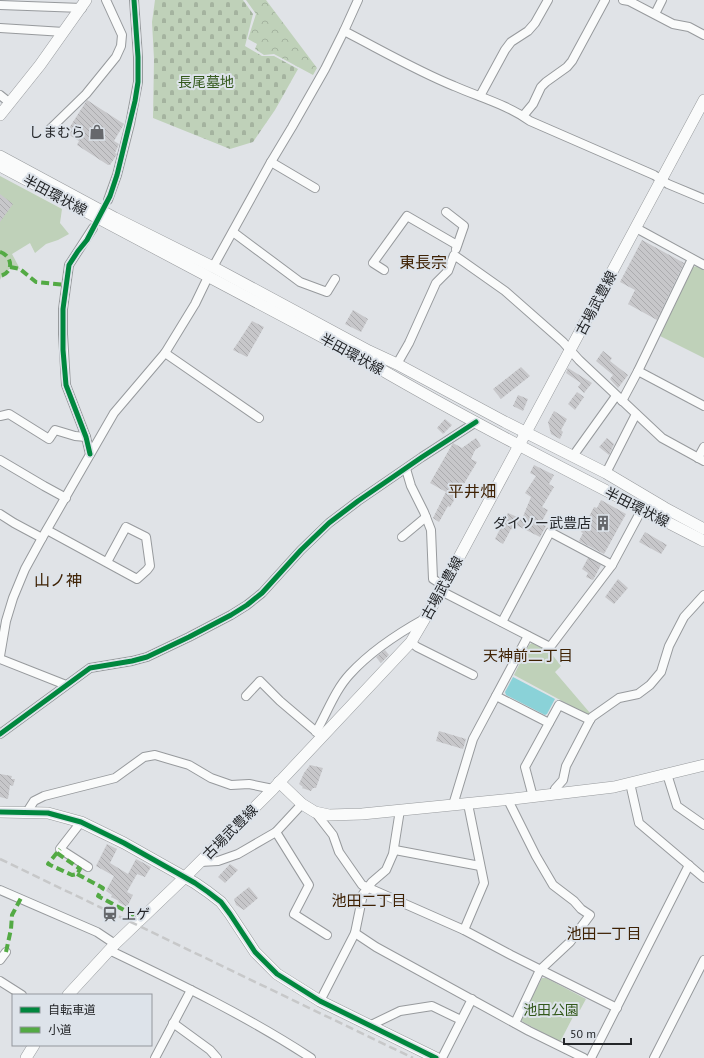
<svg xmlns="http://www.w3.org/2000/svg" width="704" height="1058" font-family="'PT Sans','Noto Sans JP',sans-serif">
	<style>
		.forest { fill: url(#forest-crowns) }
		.cemetery { fill: url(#cemetery-stones) }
		.green { fill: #bfd1b9 }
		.water { fill: #8ad2d8 }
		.building { fill: url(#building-back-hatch) }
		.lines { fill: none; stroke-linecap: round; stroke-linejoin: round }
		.street-casing { stroke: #979a9d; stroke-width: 10 }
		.secondary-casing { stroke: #979a9d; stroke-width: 12 }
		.street { stroke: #fafbfb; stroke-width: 8 }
		.secondary { stroke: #fafbfb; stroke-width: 11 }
		.rail { stroke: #c7c8c9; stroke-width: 2.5; stroke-dasharray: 8 4; stroke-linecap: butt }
		.quiet { stroke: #53aa44; stroke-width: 4; stroke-dasharray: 8 4; stroke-linecap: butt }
		.cycleway-casing { stroke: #dde3ea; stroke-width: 8 }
		.cycleway { stroke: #00873e; stroke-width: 5 }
		.labels { text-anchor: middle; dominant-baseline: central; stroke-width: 4; stroke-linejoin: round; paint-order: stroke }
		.park-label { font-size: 14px; fill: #32581a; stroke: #dde3ea }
		.poi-label { font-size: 14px; fill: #242629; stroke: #dde3ea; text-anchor: end }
		.street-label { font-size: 14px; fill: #242629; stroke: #dde3ea }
		.neighbourhood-label { font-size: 15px; fill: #3f2204; stroke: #dde3ea }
		.quarter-label { font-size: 16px; fill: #3f2204; stroke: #dde3ea }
	</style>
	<defs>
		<pattern id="forest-crowns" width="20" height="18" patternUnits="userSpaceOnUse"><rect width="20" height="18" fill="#bfd1b9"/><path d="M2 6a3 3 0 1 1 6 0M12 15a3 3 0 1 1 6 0" fill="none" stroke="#a4b39f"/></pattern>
		<pattern id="cemetery-stones" width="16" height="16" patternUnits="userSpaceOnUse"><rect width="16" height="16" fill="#bfd1b9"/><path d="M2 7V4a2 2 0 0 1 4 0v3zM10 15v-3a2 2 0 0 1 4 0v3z" fill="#a4b39f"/></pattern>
		<pattern id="building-back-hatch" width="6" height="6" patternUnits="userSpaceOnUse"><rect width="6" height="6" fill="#c7c7ca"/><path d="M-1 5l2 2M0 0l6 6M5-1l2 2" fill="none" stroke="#ababae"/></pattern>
	</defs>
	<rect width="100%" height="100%" fill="#e0e3e7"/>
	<polygon class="forest" points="246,0 266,0 317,68 313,75 274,54 264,55 255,49 257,44 248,39 256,14"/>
	<polygon class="cemetery" points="155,0 243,0 253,14 245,46 262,56 274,56 298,69 275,110 253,142 230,149 153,118 154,59 152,22"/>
	<g class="green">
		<path d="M 0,176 L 62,209 L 60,223 L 69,234 L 58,240 L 46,244 L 35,253 L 30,243 L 12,254 L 20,269 L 10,267 C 8,273 2,274 0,280 Z"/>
		<polygon points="697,266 704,270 704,358 660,336 693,267"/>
		<polygon points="532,643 551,653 561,666 555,672 590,713 588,715 514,675 529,645"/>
		<polygon points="542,978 546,978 586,999 580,1010 575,1013 560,1042 523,1022 521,1019"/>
	</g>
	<polygon class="water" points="513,677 555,699 547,714 545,715 506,695 505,692"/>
	<g class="building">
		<polygon points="87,100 124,124 114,141 119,144 115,153 117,154 116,156 110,165 108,165 77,145 79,141 66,133"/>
		<polygon points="0,194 13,204 0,222"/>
		<polygon points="642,240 684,263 657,320 628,304 635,290 620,282"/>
		<polygon points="353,310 368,319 361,332 345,324"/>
		<polygon points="252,321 264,327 247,357 233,350"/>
		<polygon points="603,351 612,358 610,361 628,375 618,388 610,379 613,375 596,361"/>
		<polygon points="521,367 530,376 501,399 493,389"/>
		<polygon points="568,368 592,383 584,393 578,387 581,383 566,373"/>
		<polygon points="577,392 584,397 575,410 568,404"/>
		<polygon points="518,395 528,399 523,411 513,406"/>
		<polygon points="554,411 567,419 561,430 563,432 560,439 551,434 548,422"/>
		<polygon points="445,419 452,425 443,434 437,428"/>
		<polygon points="476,438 481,446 475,450 471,459 477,462 450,507 448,506 439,522 433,518 446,492 430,483 453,443 462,448"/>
		<polygon points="607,438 614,444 609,455 599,447"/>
		<polygon points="534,465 554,475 549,484 554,487 542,507 548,510 541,523 546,526 540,537 516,525 514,530 511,529 503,544 495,539 508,513 522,519 531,497 525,493 536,476 530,473"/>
		<polygon points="601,500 626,514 604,554 579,541 583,533 581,532 594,507 597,508"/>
		<polygon points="645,532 667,545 661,554 639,542"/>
		<polygon points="588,558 601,565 593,580 586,577 588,573 582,569"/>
		<polygon points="618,579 628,588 614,604 605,597"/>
		<polygon points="385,650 389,655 381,663 376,657"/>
		<polygon points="439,731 466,739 463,749 436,741"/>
		<polygon points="310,765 323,768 316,788 313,788 311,791 302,788 303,787 299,784 304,773"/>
		<polygon points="0,774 12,776 11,779 15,779 13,786 10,785 8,799 0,797"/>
		<polygon points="107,844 117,849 110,863 128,874 136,859 151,867 145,877 137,874 127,892 133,895 127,907 118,902 119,901 111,897 112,895 106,891 114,876 96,866"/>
		<polygon points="230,864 238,870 225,883 218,877"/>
		<polygon points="249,887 258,898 244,910 236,905 234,899"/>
	</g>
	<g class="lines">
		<defs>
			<g id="street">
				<polyline points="623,0 629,1 673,24 689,27 704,35"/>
				<polyline points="0,5 82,8"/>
				<polyline points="655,14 662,0"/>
				<polyline points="0,28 64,32"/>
				<path d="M 344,31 C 381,50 417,71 454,86 C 479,97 508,105 530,121 L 654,175 L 668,184 L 704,199"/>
				<polyline points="0,95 10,103"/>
				<polyline points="480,96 505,50 511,42 528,31 535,23 548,0"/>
				<polyline points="523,116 533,104 541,87 546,82 567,67 572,61 605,0"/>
				<polyline points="49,130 86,94 116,57 121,46 122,35 106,0"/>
				<polyline points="271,162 315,188"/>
				<polyline points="108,200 117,175 130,124 138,82 138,57 134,0"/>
				<polyline points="446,212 464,226 456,249"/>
				<polyline points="636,228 704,265"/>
				<polyline points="233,232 300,282 327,292 335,279"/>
				<polyline points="213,267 271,162 292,127 325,69 344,31 358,0"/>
				<polyline points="384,270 373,263 407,216 457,245"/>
				<polyline points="165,353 259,418"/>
				<polyline points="397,364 409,343 436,283 448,271 454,255 505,291 563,342 579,360 662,438 704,461"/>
				<polyline points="638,371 704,406"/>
				<polyline points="622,401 638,371 692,259"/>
				<polyline points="0,416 9,414 49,439 55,430 75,436 86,437"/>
				<polyline points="90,454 86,437 66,385 63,334 63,309 69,265 93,228"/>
				<polyline points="573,456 616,396"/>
				<polyline points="698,458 704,447"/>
				<polyline points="0,460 44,486 66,498"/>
				<polyline points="406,469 411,486 424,512 431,530 433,579 444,586"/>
				<polyline points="606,473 636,414"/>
				<polyline points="0,514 14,523 42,538"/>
				<polyline points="47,530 137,579 147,570 150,566 146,537 126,527 107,562"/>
				<polyline points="402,537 426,517"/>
				<polyline points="441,591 550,647 612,565 642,509"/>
				<polyline points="502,622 550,532 612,565"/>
				<polyline points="411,642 417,647 473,675"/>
				<polyline points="0,656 6,621 13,598 25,569 42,538 114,413 165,353 195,304 208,277"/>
				<polyline points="0,659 66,685"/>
				<polyline points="246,696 260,681 280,701 320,735"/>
				<polyline points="496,696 549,723"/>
				<path d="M 316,732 C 327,713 335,690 350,674 C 371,651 397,634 424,619"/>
				<polyline points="0,734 90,668 132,661 147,657 189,637 231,615 247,605 262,593 301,550 329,523 358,501 422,457 476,422"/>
				<polyline points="667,774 677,806 704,825"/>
				<polyline points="630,783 639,823 704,878"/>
				<polyline points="555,794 555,789 563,780 566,766 590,720 592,717 619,698 638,694 650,685 661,672 669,646 684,617 704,595"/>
				<polyline points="533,797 525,767 559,705 590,720"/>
				<polyline points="508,800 536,856 553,885 574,901 581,909 590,915 570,942 540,970 515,1023"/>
				<polyline points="453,805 473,739 528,636"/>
				<polyline points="27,812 34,801 44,796 115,778 144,757 155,755 189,765 211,778 231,785 249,784 273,789"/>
				<polyline points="315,812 333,835 339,852 362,885 464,930 511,955 617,1008"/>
				<polyline points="81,822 60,849 88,867"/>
				<polyline points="276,832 309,885 294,914 327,935"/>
				<polyline points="395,850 480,866"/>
				<polyline points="200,862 218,861 238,854 276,832 302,804"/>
				<polyline points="0,890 97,932 115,944"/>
				<polyline points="464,930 484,883 468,804"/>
				<polyline points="355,933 376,947 529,1031 584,1058"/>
				<path d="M 109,950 C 178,983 247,1016 311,1058"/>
				<polyline points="0,960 6,952"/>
				<polyline points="0,981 22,995"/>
				<polyline points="320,1001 355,933 363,894 372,882 386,870 393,854 400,810"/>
				<polyline points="173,1023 210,1050 217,1058"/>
				<polyline points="369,1026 400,1011 432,1006 461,1020"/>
				<polyline points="155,1058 191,990"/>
				<polyline points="442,1058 472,999"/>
				<polyline points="591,1058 689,865"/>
				<polyline points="654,1058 704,960"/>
			</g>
			<g id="secondary">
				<polyline points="0,115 40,65 86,0"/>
				<polyline points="0,156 115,218 213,267 369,351 397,364 505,422 606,473 665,508 704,529"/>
				<path d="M 0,166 L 358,356 C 471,423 588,481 704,541"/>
				<polyline points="279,782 302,804 315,812 329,815 362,814 513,799 614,787 704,765"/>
				<polyline points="0,812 48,813 81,822 124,843 195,883 208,892 221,902 230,914 255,952 277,974 320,1001 436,1058"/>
				<polyline points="68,995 115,944 184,878 273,789 411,642 441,591 704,100"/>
				<polyline points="26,1058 34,1045"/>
			</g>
		</defs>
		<use href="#street" class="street-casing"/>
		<use href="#secondary" class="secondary-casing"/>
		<use href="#street" class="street"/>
		<use href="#secondary" class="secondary"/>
		<polyline class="rail" points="0,859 413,1058"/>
		<g class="quiet">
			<path d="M 0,252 C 13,256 14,273 0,276"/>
			<polyline points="10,267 20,269 36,282 66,285"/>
			<polyline points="57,853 80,869 77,874 72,875 48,864 60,849"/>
			<polyline points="77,874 103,888 98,896 135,916"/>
			<polyline points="6,952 11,929 12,915 21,898"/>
		</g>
		<defs>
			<g id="cycleway">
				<polyline points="90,454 86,437 66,385 63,350 63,309 69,265 78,251 87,240 110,196 117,175 135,101 138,82 138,57 134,0"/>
				<polyline points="0,734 90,668 132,661 147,657 189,637 231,615 247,605 262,593 301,550 329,523 358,501 422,457 476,422"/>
				<polyline points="0,812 48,813 81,822 124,843 195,883 208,892 221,902 230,914 255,952 277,974 320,1001 436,1058"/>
			</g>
		</defs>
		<use href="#cycleway" class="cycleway-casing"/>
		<use href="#cycleway" class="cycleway"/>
	</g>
	<defs>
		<symbol id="shop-bare" viewBox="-9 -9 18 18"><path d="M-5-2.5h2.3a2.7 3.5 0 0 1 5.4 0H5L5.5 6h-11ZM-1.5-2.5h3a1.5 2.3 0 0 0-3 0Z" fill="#66686c" stroke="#dde3ea" stroke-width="2.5" paint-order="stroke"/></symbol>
		<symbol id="building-bare" viewBox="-9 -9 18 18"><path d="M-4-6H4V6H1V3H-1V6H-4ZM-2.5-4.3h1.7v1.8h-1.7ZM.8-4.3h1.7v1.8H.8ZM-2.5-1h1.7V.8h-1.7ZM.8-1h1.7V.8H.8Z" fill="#66686c" stroke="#dde3ea" stroke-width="2.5" paint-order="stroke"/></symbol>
		<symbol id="station-bare" viewBox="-9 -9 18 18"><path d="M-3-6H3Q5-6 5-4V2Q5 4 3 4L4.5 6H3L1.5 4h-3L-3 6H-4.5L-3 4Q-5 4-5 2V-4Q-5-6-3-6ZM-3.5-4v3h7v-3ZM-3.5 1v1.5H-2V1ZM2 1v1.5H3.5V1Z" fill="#66686c" stroke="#dde3ea" stroke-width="2.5" paint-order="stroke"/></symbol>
	</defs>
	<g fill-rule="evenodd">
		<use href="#shop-bare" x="86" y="121" width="22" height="22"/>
		<use href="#building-bare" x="592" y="512" width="22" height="22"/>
		<use href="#station-bare" x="99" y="903" width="22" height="22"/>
	</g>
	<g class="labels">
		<g class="park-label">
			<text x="206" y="82">長尾墓地</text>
			<text x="551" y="1010">池田公園</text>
		</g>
		<g class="poi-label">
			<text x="85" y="132">しまむら</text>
			<text x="591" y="523">ダイソー武豊店</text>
			<text x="122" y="914" text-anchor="start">上ゲ</text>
		</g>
		<g class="street-label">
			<text transform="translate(55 195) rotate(28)">半田環状線</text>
			<text transform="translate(596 303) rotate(-62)">古場武豊線</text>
			<text transform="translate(352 354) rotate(29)">半田環状線</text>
			<text transform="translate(637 507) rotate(27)">半田環状線</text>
			<text transform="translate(442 588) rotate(-61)">古場武豊線</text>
			<text transform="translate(230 832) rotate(-45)">古場武豊線</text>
		</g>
		<g class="neighbourhood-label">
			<text x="528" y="655">天神前二丁目</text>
			<text x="369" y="900">池田二丁目</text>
			<text x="604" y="933">池田一丁目</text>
		</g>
		<g class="quarter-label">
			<text x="423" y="262">東長宗</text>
			<text x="472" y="491">平井畑</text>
			<text x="58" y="580">山ノ神</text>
		</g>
	</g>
	<rect x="12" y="994" width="140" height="52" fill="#dde3ea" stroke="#93979d"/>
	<rect x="20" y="1007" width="20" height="6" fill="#00873e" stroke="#93979d"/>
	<text x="48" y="1014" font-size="12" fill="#242629">自転車道</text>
	<rect x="20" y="1027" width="20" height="6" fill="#53aa44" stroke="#93979d"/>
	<text x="48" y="1034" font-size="12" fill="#242629">小道</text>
	<path d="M564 1038v6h67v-6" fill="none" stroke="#242629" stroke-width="2"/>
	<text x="570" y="1038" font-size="12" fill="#242629" stroke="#dde3ea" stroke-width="3" paint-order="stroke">50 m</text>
</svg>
